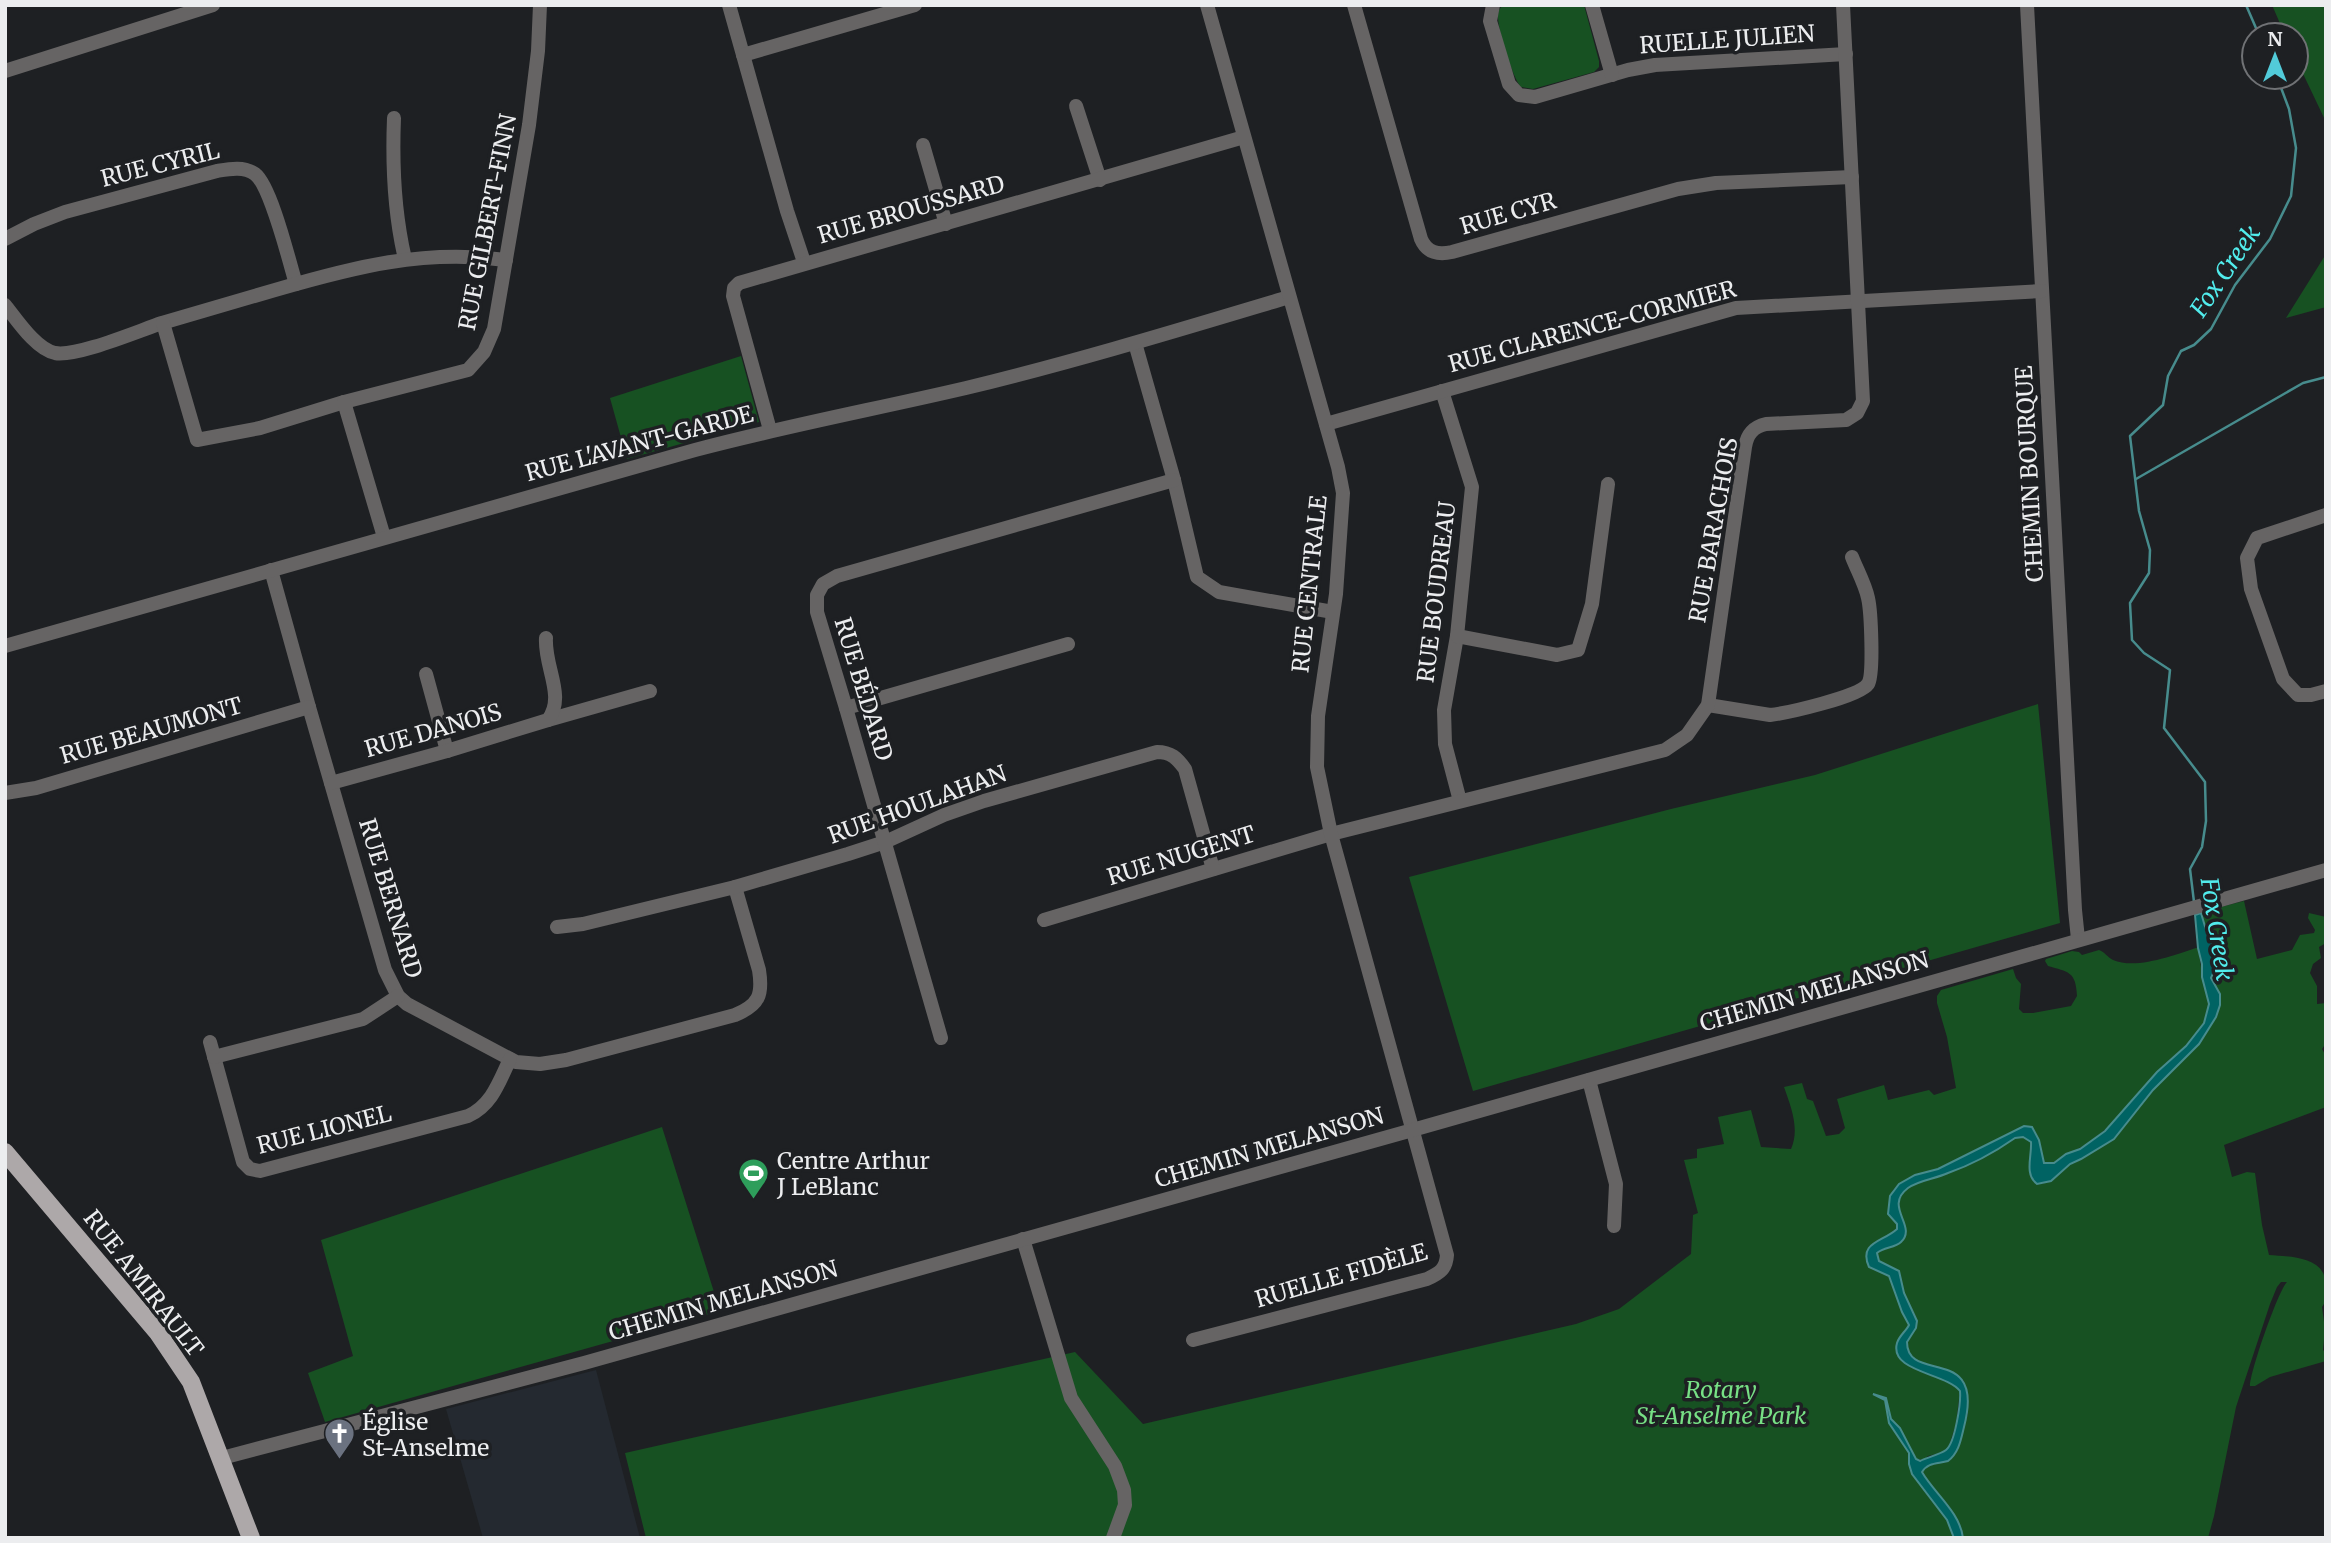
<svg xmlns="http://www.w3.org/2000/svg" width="2331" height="1543" font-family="Merriweather,serif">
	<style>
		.built { fill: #242930 }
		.green { fill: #175122 }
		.water { fill: #006363; stroke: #478c8d; stroke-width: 2 }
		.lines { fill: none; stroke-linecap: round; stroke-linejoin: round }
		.stream { stroke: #478c8d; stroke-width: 2.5 }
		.minor { stroke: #666464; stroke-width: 14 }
		.major { stroke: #ada8a9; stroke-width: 18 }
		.labels { text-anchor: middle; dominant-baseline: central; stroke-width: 7; stroke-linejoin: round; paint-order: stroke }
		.street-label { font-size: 23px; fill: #ecedef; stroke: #1e2023 }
		.poi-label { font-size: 23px; fill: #ecedef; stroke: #1e2023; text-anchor: start }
		.park-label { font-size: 23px; font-style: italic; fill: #77e085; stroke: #1e2023 }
		.water-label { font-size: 24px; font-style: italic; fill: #51ecec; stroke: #1e2023 }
	</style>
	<rect width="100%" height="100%" fill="#1e2023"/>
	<polygon class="built" points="596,1370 640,1538 483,1538 446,1409"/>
	<g class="green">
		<path d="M 1503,5 L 1584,5 L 1599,61 L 1599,67 L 1594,72 L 1533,89 L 1521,87 C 1513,79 1497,28 1498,15 C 1499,9 1499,10 1503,5 Z"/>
		<polygon points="2272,5 2326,5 2326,122 2296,59 2296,35 2285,35"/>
		<polygon points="2326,254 2326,307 2286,318"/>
		<polygon points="741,356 759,422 627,459 610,398"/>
		<polygon points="2038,704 2060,923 1473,1091 1409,877 1671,809 1815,775"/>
		<path d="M 2244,901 L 2257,959 L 2292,950 L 2300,935 L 2314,933 L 2315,930 L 2308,918 L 2309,913 L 2326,917 L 2326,943 L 2319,947 L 2321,958 L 2313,964 L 2310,973 L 2317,986 L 2317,1004 L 2326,1003 L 2326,1043 L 2322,1049 L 2326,1056 L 2326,1107 L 2224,1145 L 2232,1177 L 2247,1172 L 2255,1173 L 2262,1225 L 2269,1255 C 2291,1257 2326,1256 2326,1286 C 2326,1294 2327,1301 2322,1307 L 2325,1329 L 2323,1350 L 2326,1353 L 2326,1361 L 2270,1377 L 2255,1386 L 2250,1386 C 2250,1372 2278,1291 2287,1282 L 2281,1282 L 2277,1287 L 2270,1304 L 2236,1407 L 2214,1516 L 2208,1538 L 1963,1538 C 1960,1512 1934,1494 1922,1472 L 1923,1469 L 1935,1462 L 1943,1462 L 1959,1445 L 1968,1413 L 1964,1381 C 1949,1364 1907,1370 1907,1342 C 1911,1334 1919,1326 1916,1317 L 1904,1293 L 1899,1271 L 1877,1259 L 1878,1251 C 1885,1248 1893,1247 1898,1244 C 1919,1231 1886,1208 1906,1190 C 1918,1179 1936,1179 1951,1172 C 1974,1162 1995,1147 2018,1137 L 2027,1137 L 2031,1142 L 2032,1158 L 2029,1165 L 2041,1184 L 2051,1181 L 2070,1164 L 2081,1159 L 2114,1139 L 2153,1090 L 2199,1044 L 2218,1010 L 2218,990 L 2211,978 C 2221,947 2210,942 2201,912 Z"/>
		<path d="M 2196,948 L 2198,948 C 2200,959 2201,969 2203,980 C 2205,993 2212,1003 2207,1016 C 2198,1041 2174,1053 2157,1072 C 2127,1105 2109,1135 2068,1154 C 2058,1158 2055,1166 2044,1163 L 2039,1140 L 2032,1127 L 2024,1126 L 1938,1169 L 1915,1175 L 1899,1184 L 1893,1190 L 1890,1217 L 1897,1223 L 1897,1228 L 1867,1252 L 1866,1256 L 1889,1276 L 1902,1312 L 1909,1325 C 1906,1331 1899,1336 1897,1343 C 1890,1372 1944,1372 1960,1391 L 1956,1424 L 1948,1449 L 1944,1452 L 1928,1456 L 1924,1460 L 1916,1459 L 1900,1428 L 1891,1419 L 1886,1398 L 1875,1394 L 1885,1400 L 1889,1423 L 1909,1453 L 1910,1468 L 1947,1520 L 1954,1538 L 646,1538 L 625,1453 L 1075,1352 L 1143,1424 L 1576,1324 L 1619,1309 L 1691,1254 L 1693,1215 L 1698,1213 L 1684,1160 L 1697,1158 L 1697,1149 L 1724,1144 L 1718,1117 L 1751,1110 L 1761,1147 L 1791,1149 C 1800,1129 1791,1107 1784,1087 L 1802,1083 L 1807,1099 L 1813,1101 L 1826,1136 L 1839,1134 L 1845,1128 L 1837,1099 L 1884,1085 L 1888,1100 L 1929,1090 L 1934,1095 L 1956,1088 L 1947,1037 L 1937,1003 L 1937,996 L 1941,990 L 2013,969 L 2016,978 L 2021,984 L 2019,1009 L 2023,1013 L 2033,1013 L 2071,1006 L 2077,996 C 2076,971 2068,972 2048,966 L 2045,961 L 2046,959 L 2072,951 L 2079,952 L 2082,955 L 2099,950 C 2105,952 2107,957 2113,960 C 2136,970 2174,955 2196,948 Z"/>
		<polygon points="662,1127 720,1311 325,1422 308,1373 353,1356 321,1240"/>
	</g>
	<path class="water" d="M 2201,913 L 2207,933 L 2217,952 L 2215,969 L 2211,978 L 2220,994 L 2220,1005 L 2216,1017 L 2199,1044 L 2153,1090 L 2114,1139 L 2081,1159 L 2070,1164 L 2051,1181 L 2037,1184 C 2024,1174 2032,1156 2031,1142 L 2023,1137 L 2015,1138 C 1995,1152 1971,1165 1948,1173 C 1935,1179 1919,1180 1908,1188 C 1883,1207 1918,1226 1901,1242 C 1895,1248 1884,1247 1877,1253 L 1879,1261 L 1899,1271 L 1904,1293 L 1917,1321 L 1916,1328 L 1907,1342 C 1907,1385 1986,1342 1964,1427 C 1961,1439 1959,1453 1948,1461 C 1938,1464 1928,1462 1922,1472 C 1934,1493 1960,1512 1963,1538 L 1954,1538 L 1947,1520 L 1912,1474 L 1909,1464 L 1909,1453 L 1889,1423 L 1885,1400 L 1873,1394 L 1886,1398 L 1891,1419 L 1900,1428 L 1916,1459 L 1920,1461 C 1926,1458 1941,1454 1946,1450 C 1955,1443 1961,1403 1960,1391 C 1946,1373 1889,1372 1897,1343 C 1899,1336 1906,1331 1909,1325 L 1902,1312 L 1889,1276 L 1869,1267 C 1858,1242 1883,1242 1897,1229 L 1897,1224 L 1888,1214 L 1890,1196 L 1899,1184 L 1915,1175 L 1938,1169 L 2024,1126 L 2032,1127 L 2039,1140 L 2044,1163 L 2054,1163 L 2066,1154 L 2080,1149 L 2105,1131 L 2157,1072 L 2186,1046 L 2204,1023 L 2209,1004 L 2202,977 L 2202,964 L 2198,948 L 2195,915 Z"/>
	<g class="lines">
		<g class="stream">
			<polyline points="2246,5 2259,35"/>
			<polyline points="2136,479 2303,383 2326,377"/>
			<polyline points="2194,902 2190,869 2202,847 2206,821 2205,782 2164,728 2170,670 2144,653 2132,640 2130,603 2149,573 2150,550 2139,511 2130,436 2163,405 2168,376 2181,351 2194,345 2211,329 2235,285 2270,239 2291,196 2296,148 2289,109 2277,77"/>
		</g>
		<g class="minor">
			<polyline points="729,5 787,211 804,262"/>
			<path d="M 1354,5 L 1421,239 C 1427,253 1438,255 1452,252 L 1678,189 L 1716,183 L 1852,177"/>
			<polyline points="1493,5 1490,21 1509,84 1519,95 1535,97 1628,70 1655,65 1846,54"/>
			<polyline points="1592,5 1612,75"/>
			<polyline points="2027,5 2075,910 2078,939"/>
			<polyline points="743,55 915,5"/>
			<polyline points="5,71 213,5"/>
			<polyline points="1076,106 1100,180"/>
			<path d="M 394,118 C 392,167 394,212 405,259"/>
			<polyline points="923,145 946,224"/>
			<path d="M 5,239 L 34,224 L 65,212 L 217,171 C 229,169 244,166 255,174 C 271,186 289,261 296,284"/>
			<path d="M 5,305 C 17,320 36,349 55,353 C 77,357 138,331 162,323 C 199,312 237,301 275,290 C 354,267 423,249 506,260"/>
			<polyline points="163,323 197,440 260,428 344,402 468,370 484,352 494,329 529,125 538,51 540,5"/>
			<polyline points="1135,343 1174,480 1197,577 1219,592 1333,612"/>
			<polyline points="1442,391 1472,487 1457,636 1444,710 1445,744 1460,801"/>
			<polyline points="344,402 384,537"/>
			<polyline points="1326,424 1736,308 2042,291"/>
			<polyline points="770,430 733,296 734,288 739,283 1244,137"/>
			<polyline points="2326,515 2257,538 2247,558 2251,589 2283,679 2298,695 2311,695 2326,691"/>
			<path d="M 271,570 L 309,707 L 385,970 L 398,996 L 407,1004 L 516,1062 L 540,1064 L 566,1060 L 735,1015 C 759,1005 763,995 759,970 L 735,887"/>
			<polyline points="1457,636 1557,655 1578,650 1592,604 1608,484"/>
			<path d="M 5,646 L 695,450 C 785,426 876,409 966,388 C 1074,362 1182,329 1289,297"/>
			<polyline points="426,674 447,751"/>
			<path d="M 1708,705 L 1770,715 C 1787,713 1859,697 1868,684 C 1874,675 1871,611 1868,598 C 1865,584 1857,570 1852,557"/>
			<polyline points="846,708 1068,644"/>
			<polyline points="548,720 650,691"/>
			<path d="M 331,783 L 447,751 L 548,720 C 566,696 544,667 546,638"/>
			<polyline points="5,793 36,788 309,707"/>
			<path d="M 1044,920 L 1331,834 L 1665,750 L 1687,735 L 1708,705 L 1745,447 C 1747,434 1753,427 1766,424 L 1846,420 L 1857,413 L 1863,401 L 1843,5"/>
			<path d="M 557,927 L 583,924 L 735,887 L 848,854 L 885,842 L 944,815 L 984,801 L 1157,752 C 1171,752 1177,758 1185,769 L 1213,869"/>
			<polyline points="941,1038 846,708 817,612 817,595 823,584 837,576 1174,480"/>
			<path d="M 210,1042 L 243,1162 L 250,1169 L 260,1171 L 468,1116 C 492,1105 499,1082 510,1059"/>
			<polyline points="214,1057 363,1019 398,996"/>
			<polyline points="1589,1080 1616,1184 1614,1226"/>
			<polyline points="1023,1239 1071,1398 1115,1466 1124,1490 1125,1505 1113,1538"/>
			<path d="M 1193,1340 L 1427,1279 C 1440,1273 1446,1269 1447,1255 L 1331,834 L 1317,767 L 1318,716 L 1336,594 L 1343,493 L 1338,467 L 1207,5"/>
			<polyline points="222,1458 584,1363 1409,1131 2326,870"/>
		</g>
		<polyline class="major" points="5,1152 158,1333 191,1382 251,1538"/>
	</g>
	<defs>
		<symbol id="stadium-pin" viewBox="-11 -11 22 30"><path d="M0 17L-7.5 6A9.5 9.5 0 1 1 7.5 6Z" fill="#2e9e5b" stroke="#1e2023"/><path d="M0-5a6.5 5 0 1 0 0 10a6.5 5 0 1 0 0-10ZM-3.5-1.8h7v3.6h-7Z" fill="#fff"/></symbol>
		<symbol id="church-pin" viewBox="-11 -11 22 30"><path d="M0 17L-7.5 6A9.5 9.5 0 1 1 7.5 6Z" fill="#6b7280" stroke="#1e2023"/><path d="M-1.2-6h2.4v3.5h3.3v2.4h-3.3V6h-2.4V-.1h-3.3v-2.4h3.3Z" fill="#fff"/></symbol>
	</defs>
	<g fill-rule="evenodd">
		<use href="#stadium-pin" x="736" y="1156" width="35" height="47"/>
		<use href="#church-pin" x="322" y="1416" width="35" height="47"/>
	</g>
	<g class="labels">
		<g class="street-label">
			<text transform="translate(1727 39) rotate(-4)">RUELLE JULIEN</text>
			<text transform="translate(160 164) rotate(-14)">RUE CYRIL</text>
			<text transform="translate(911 209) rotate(-16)">RUE BROUSSARD</text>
			<text transform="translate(1508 213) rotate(-16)">RUE CYR</text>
			<text transform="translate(487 222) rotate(-79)">RUE GILBERT-FINN</text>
			<text transform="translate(1592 326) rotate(-15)">RUE CLARENCE-CORMIER</text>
			<text transform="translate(639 443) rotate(-15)">RUE L'AVANT-GARDE</text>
			<text transform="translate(2029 474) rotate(-93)">CHEMIN BOURQUE</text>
			<text transform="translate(1713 530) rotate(-80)">RUE BARACHOIS</text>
			<text transform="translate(1309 584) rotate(-84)">RUE CENTRALE</text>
			<text transform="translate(1436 592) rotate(-83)">RUE BOUDREAU</text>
			<text transform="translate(864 689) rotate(73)">RUE BÉDARD</text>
			<text transform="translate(151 730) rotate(-16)">RUE BEAUMONT</text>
			<text transform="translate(433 730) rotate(-16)">RUE DANOIS</text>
			<text transform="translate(917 804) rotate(-20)">RUE HOULAHAN</text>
			<text transform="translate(1181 855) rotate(-17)">RUE NUGENT</text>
			<text transform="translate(391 898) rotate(73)">RUE BERNARD</text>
			<text transform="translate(1814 991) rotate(-16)">CHEMIN MELANSON</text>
			<text transform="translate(324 1129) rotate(-14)">RUE LIONEL</text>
			<text transform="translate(1269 1147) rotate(-16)">CHEMIN MELANSON</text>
			<text transform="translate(1341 1275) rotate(-16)">RUELLE FIDÈLE</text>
			<text transform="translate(144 1283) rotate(52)">RUE AMIRAULT</text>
			<text transform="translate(723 1300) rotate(-16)">CHEMIN MELANSON</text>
		</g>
		<g class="poi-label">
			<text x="777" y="1160">Centre Arthur<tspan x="777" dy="26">J LeBlanc</tspan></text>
			<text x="362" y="1421">Église<tspan x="362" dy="26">St-Anselme</tspan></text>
		</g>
		<g class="park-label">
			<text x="1721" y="1389">Rotary<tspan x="1721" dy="26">St-Anselme Park</tspan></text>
		</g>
		<g class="water-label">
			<text transform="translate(2225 271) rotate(-56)">Fox Creek</text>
			<text transform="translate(2217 929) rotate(81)">Fox Creek</text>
		</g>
	</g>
	<rect width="2331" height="1543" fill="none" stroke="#ecedef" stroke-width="14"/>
	<g transform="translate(2275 56)"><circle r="33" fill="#1e2023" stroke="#707275" stroke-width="2"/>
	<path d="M0-5L12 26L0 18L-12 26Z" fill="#52cbd9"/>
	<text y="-10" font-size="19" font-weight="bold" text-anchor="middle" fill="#ecedef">N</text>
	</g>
</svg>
